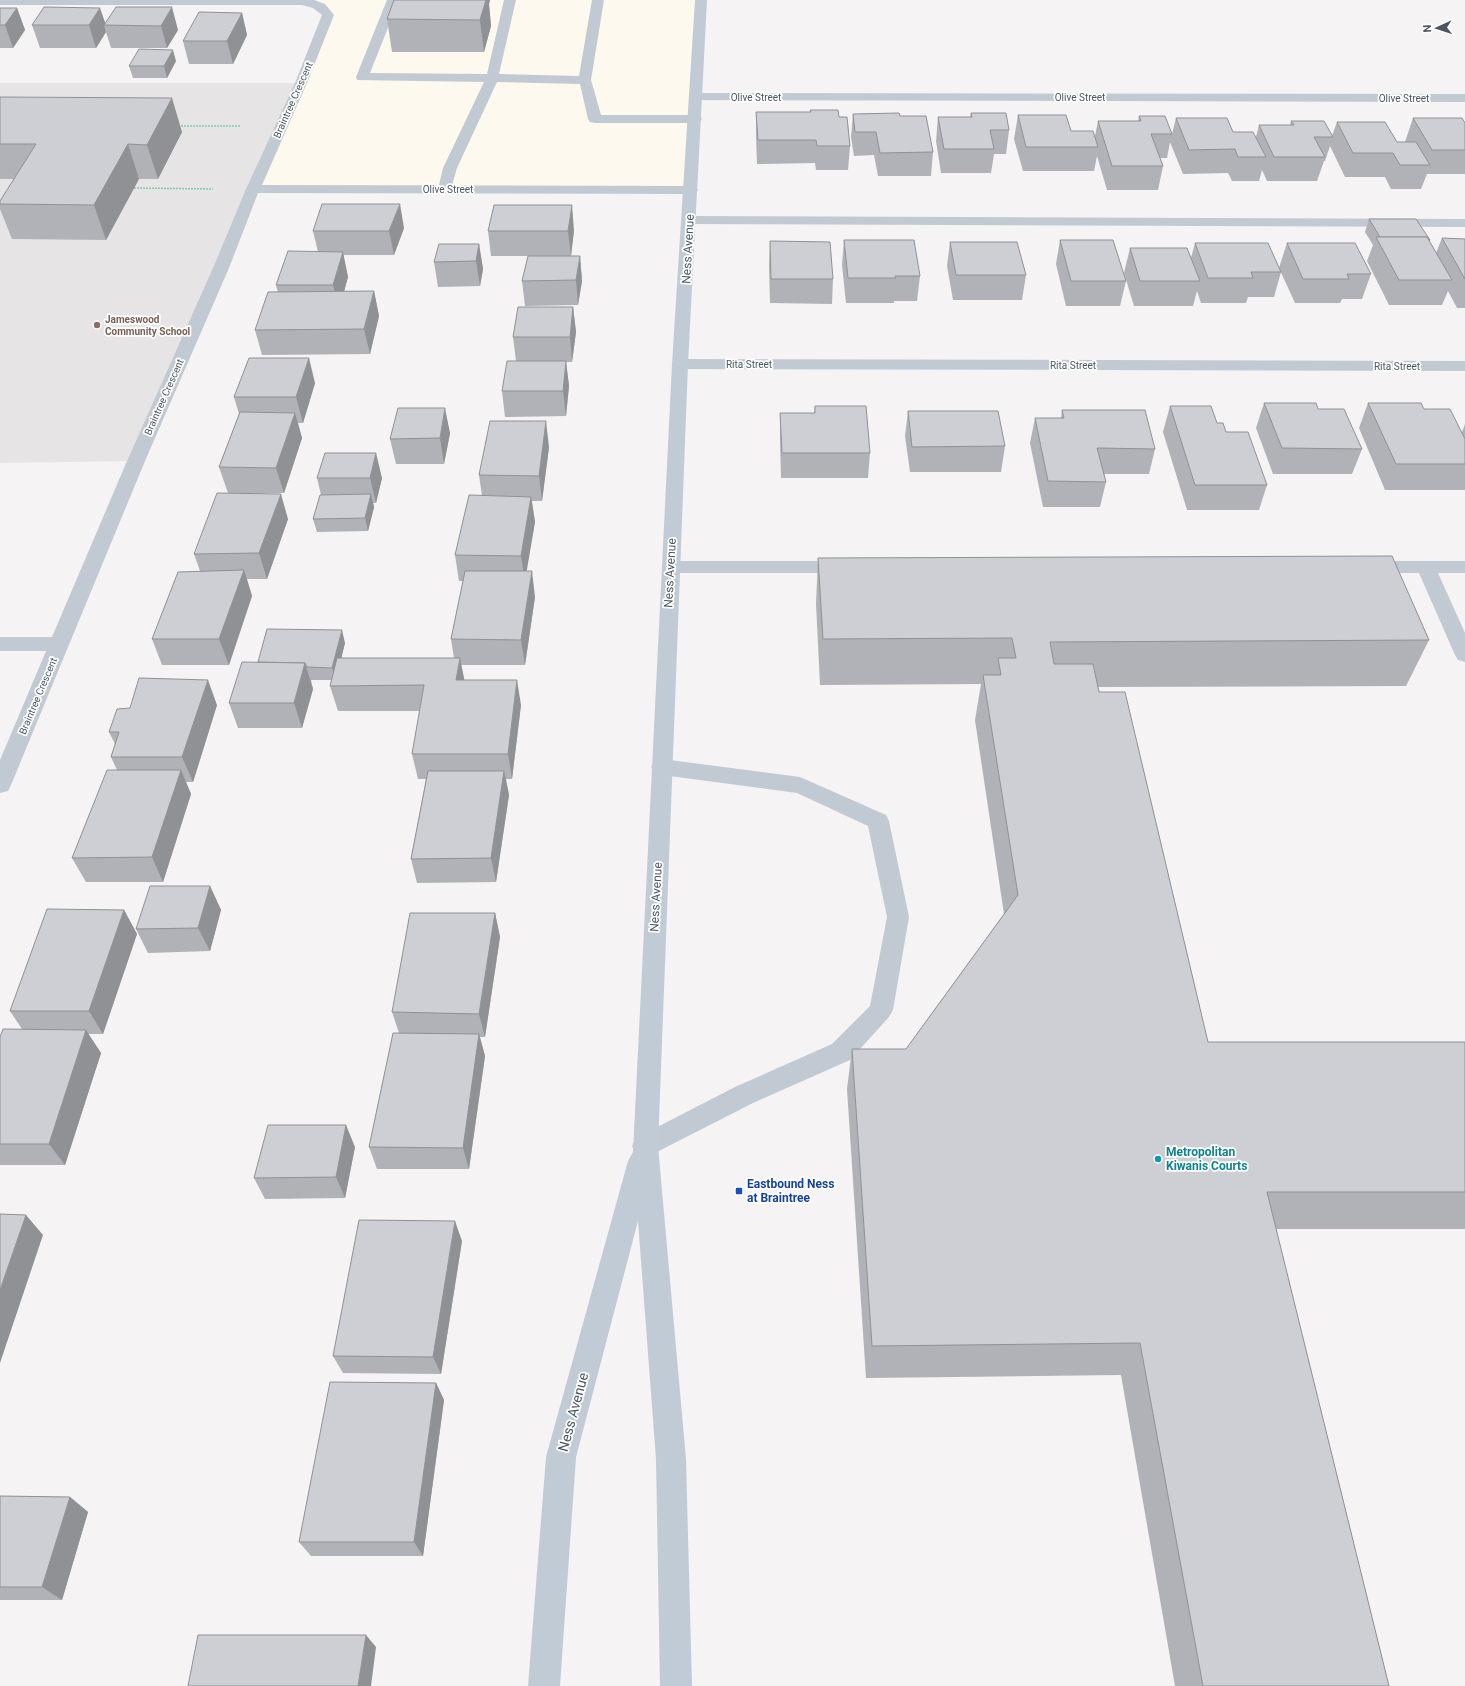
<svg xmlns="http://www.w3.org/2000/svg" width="1465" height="1686" font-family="Roboto,sans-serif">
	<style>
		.commercial { fill: #fdf9ef }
		.education { fill: #e6e4e5 }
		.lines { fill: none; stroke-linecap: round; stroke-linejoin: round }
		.path { stroke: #7ad0a6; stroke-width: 1.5; stroke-dasharray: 2 1; stroke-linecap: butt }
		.lane { fill: #c1cad2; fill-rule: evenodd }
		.street { fill: #c1cad2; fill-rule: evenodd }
		.secondary { fill: #c1cbd6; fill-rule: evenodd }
		.wall { fill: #b0b2b7 }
		.shaded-wall { fill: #909195 }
		.building { fill: #cdcfd5; stroke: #909195 }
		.education-dot { fill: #8d6e63; stroke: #fff; stroke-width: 1.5 }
		.culture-dot { fill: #0f9aa8; stroke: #fff; stroke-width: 1.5 }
		.transit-dot { fill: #1a4fb4; stroke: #fff; stroke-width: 1.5 }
		.labels { text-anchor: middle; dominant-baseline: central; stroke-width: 3.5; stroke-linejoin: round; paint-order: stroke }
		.far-street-label { font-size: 10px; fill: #4a5661; stroke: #fff }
		.far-education-label { font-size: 10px; font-weight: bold; fill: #785e54; stroke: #fff; text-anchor: start }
		.street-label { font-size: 12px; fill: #4a5661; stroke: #fff }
		.culture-label { font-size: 12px; font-weight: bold; fill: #0d838f; stroke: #fff; text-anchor: start }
		.transit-label { font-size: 12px; font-weight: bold; fill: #164399; stroke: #fff; text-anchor: start }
		.near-street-label { font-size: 14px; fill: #4a5661; stroke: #fff }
	</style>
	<rect width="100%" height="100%" fill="#f5f3f3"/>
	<polygon class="commercial" points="315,0 701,0 691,190 253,189 327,20 314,3"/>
	<polygon class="education" points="0,83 301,83 136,461 0,463"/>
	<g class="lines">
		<g class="path">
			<polyline points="178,126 241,126"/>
			<polyline points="134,188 213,189"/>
		</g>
		<g class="lane">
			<polygon points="387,0 399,0 370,73 487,74 504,0 516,0 499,74 579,76 592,0 604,0 591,80 601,115 695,115 700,116 702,119 700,122 695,123 595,123 590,122 588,119 580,84 497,82 457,168 450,192 445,193 440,192 438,189 443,168 484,82 357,80 356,77"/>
			<polygon points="689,216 1465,219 1465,227 689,224 684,223 682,220 684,217"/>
			<polygon points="671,561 848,561 855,563 857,567 855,571 848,573 671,573 664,571 662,567 664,563"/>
			<polygon points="1366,561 1465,561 1465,573 1438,573 1465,633 1465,662 1458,660 1455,655 1419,573 1366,573 1359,571 1357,567 1359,563"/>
			<polygon points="662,759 800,777 886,815 889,821 909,917 893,1010 889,1017 850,1060 753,1103 645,1158 636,1154 632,1146 636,1138 735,1087 832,1044 870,1006 887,917 868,826 797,793 662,775 655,773 651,767 655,761"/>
		</g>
		<g class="street">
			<polygon points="0,0 314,0 325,4 334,15 307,83 262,185 691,186 696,187 698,190 696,193 691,194 258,193 229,268 145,461 11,785 8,791 0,793 0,760 46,651 0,651 0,637 52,637 127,461 213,268 246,189 295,83 322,15 313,8 302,5 0,5"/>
			<polygon points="696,93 1465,94 1465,102 691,100 689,97 691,94"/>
			<polygon points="680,359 1465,361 1465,371 680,369 674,367 672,364 674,361"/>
		</g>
		<polygon class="secondary" points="695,0 707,0 688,364 658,1146 686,1459 692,1686 660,1686 656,1459 638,1221 576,1457 560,1686 528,1686 546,1457 628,1161 633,1152 672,364"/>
	</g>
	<g class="wall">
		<polygon points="394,0 490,0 489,4 491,26 484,52 392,52 387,19"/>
		<polygon points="116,7 178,30 167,48 111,48 106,32 96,48 40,48 32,25 105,24"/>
		<polygon points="0,8 17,8 25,30 13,48 0,48"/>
		<polygon points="242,13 247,35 233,64 189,64 183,41"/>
		<polygon points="176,61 167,78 133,78 129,66"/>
		<polygon points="0,97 182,132 158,179 139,179 106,240 12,239 0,209 0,201 14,179 0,179"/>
		<polygon points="810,110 839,117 850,146 848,170 816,170 815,163 757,164 756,136 756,112 810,112"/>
		<polygon points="971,113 1009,130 1006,154 994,154 991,173 941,173 936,141 938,117 970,117"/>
		<polygon points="853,114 900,116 933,152 931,176 878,176 874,155 854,156 851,137"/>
		<polygon points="1018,115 1071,131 1095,136 1098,121 1138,121 1139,116 1172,134 1176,118 1233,132 1256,137 1259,125 1290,125 1291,121 1332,136 1337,122 1397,142 1405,142 1413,118 1465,123 1465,174 1427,174 1421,189 1391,189 1385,177 1345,177 1330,146 1325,161 1324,161 1317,181 1267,181 1262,170 1259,181 1232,181 1228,173 1183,174 1170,142 1167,158 1160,158 1163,166 1158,190 1107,190 1097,156 1094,171 1023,171 1014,139"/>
		<polygon points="1369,219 1430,240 1430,242 1436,253 1442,238 1465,239 1465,308 1457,308 1448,291 1442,305 1389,305 1367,261 1373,245 1365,232"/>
		<polygon points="404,228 394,255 343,255 348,277 344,291 374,291 379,316 370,354 262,355 255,330 278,292 276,285 318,252 313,231"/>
		<polygon points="574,230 571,256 491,256 488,231"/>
		<polygon points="844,240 920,276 917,301 894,301 894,303 846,303 842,265"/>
		<polygon points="1060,240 1126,281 1120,306 1066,306 1056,264"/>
		<polygon points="770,241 833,279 832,304 770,303 769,266"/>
		<polygon points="950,242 1026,275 1022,300 953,300 947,266"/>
		<polygon points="1195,243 1281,272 1274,297 1248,297 1246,303 1201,303 1197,291 1193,306 1134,306 1124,273 1130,248 1191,258"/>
		<polygon points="1287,243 1371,274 1362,299 1342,299 1340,303 1295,303 1279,268"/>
		<polygon points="479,244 483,269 480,286 438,287 434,262"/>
		<polygon points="580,256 582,281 578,305 525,306 522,281"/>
		<polygon points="573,307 576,332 572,362 566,362 569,386 566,416 505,417 502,391 516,361 513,337"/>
		<polygon points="315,383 303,423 298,423 302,438 284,493 228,493 219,467 239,414 234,397"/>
		<polygon points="1264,403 1318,409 1362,449 1352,474 1273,474 1256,428"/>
		<polygon points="1368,403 1424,409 1462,432 1465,424 1465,490 1385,490 1359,428"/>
		<polygon points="815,406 870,453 868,478 781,478 780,439 780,413 814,413"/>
		<polygon points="1170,406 1217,423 1226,432 1267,485 1259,510 1187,510 1163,432"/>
		<polygon points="1062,410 1155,449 1149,474 1104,474 1106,482 1100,507 1043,507 1030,443 1035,418 1061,418"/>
		<polygon points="908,411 1005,446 1001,472 910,472 905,436"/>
		<polygon points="450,433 444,464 396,464 390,439"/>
		<polygon points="549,447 542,501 532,501 535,522 526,571 535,597 525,665 461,665 464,680 521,705 512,779 506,779 509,795 496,882 417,883 411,859 426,779 418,779 412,754 420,711 338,711 330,686 331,680 311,680 313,689 302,728 238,728 229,703 258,662 345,643 341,658 454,658 451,639 463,581 459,581 455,555 482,496 479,475"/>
		<polygon points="325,453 382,478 376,503 373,503 374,507 368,531 317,532 313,519 321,495 317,478"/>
		<polygon points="288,519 267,579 247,579 252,596 229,665 162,665 152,639 200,571 194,554"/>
		<polygon points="818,558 1429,640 1406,686 1098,687 1208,1042 1465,1042 1465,1229 1276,1229 1389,1686 1175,1686 1121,1375 866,1378 847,1089 852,1049 906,1049 1004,914 975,720 981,684 820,685 816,604"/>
		<polygon points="217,705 193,782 186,782 191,794 163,882 86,882 72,858 117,770 111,757 115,744 109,732"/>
		<polygon points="210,886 221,910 210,951 148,953 136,929"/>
		<polygon points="124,910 137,934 103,1034 88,1034 101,1053 65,1165 0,1165 0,1037 22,1029 10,1011"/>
		<polygon points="495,913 500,937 485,1037 480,1037 485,1056 469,1169 377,1169 369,1147 399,1033 392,1012"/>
		<polygon points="355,1147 345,1198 265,1199 254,1178"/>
		<polygon points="462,1241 441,1374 343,1373 333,1356"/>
		<polygon points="436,1383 444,1400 423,1556 311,1556 299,1542"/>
		<polygon points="0,1496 70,1497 88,1512 62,1600 0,1600"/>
	</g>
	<g class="shaded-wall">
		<polygon points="480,0 490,0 489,4 491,26 484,52 480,20"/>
		<polygon points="172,7 178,30 167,48 161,26"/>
		<polygon points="17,8 25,30 13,48 5,25"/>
		<polygon points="100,8 106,25 104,25 106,32 96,48 89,25"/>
		<polygon points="242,13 247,35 233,64 227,41"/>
		<polygon points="173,50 176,61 167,78 164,66"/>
		<polygon points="172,98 182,132 158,179 147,145"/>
		<polygon points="128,144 139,179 106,240 94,205"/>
		<polygon points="400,204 404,228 394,255 389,231"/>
		<polygon points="572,205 574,230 571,256 568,231"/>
		<polygon points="479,244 483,269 480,286 476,261"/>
		<polygon points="343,252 348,277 339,310 333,285"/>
		<polygon points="580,256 582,281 578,305 576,280"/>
		<polygon points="374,291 379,316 370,354 364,329"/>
		<polygon points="573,307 576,332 572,362 570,337"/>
		<polygon points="309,358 315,383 303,423 296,397"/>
		<polygon points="566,361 569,386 566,416 563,391"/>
		<polygon points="445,408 450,433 444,464 440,438"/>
		<polygon points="295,413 302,438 284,493 276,468"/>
		<polygon points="546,421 549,447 542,501 539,476"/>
		<polygon points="376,453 382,478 376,503 370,478"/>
		<polygon points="281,494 288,519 267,579 259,553"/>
		<polygon points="371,494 374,507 368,531 365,518"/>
		<polygon points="531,497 535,522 525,581 521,556"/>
		<polygon points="244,570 252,596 229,665 219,639"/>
		<polygon points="532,571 535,597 525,665 521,640"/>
		<polygon points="342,630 345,643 336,680 332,668"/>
		<polygon points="460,658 465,683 456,680"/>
		<polygon points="305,663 313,689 302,728 294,703"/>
		<polygon points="208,680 217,705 193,782 182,757"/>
		<polygon points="517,680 521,705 512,779 508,754"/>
		<polygon points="181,770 191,794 163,882 152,857"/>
		<polygon points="504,771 509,795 496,882 491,858"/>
		<polygon points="210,886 221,910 210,951 198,928"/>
		<polygon points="124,910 137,934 103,1034 89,1011"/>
		<polygon points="495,913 500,937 485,1037 479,1014"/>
		<polygon points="86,1030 101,1053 65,1165 49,1144"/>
		<polygon points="479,1034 485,1056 469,1169 463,1148"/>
		<polygon points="346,1125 355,1147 345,1198 336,1177"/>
		<polygon points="26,1215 43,1235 0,1363 0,1290"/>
		<polygon points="455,1221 462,1241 441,1374 433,1357"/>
		<polygon points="436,1383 444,1400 423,1556 414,1542"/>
		<polygon points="70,1497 88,1512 62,1600 42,1587"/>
		<polygon points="366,1635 376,1647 371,1686 358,1686"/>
	</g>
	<g class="building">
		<polygon points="394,0 486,0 480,20 387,19"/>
		<polygon points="44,7 100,8 89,25 32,25"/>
		<polygon points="116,7 172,7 161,26 104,25"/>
		<polygon points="0,8 17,8 5,25 0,25"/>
		<polygon points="199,12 242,13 227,41 183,41"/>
		<polygon points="139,49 173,50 164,66 129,66"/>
		<polygon points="0,97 172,98 147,145 128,144 94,205 0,204 0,201 36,144 0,144"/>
		<polygon points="810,110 838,110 839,117 847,117 850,146 817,146 816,140 758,140 756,112 811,112"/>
		<polygon points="899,113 900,116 926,116 933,152 880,153 876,132 855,132 853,114"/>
		<polygon points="971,113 1006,113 1009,130 990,130 994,149 944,149 938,117 972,117"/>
		<polygon points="1018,115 1066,115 1071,131 1093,131 1098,147 1026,147"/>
		<polygon points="1139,116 1165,116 1172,134 1151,134 1163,166 1112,166 1098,121 1141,121"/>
		<polygon points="1176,118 1227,118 1233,132 1253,132 1266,157 1238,157 1235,149 1189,150"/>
		<polygon points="1413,118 1462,118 1465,123 1465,150 1432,150"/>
		<polygon points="1291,121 1324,121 1333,137 1314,137 1325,157 1274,157 1259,125 1294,125"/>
		<polygon points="1337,122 1385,122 1397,142 1416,142 1430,165 1400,165 1393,153 1353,153"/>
		<polygon points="322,204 400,204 389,231 313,231"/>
		<polygon points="494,205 572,205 568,231 488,231"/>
		<polygon points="1369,219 1416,219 1430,240 1429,240 1427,237 1380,237"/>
		<polygon points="1376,237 1427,237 1452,280 1399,280"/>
		<polygon points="1442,238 1465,239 1465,279"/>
		<polygon points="844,240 914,240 920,276 895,276 896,278 848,278"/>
		<polygon points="1060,240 1113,240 1126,281 1071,281"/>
		<polygon points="770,241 830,242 833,279 771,279"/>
		<polygon points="950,242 1017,242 1026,275 956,275"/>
		<polygon points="1195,243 1268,243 1281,272 1251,272 1253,278 1208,278"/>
		<polygon points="1287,243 1355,243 1371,274 1347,274 1349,279 1303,279"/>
		<polygon points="439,244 479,244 476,261 434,262"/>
		<polygon points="1130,248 1187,248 1200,281 1140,281"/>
		<polygon points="288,251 343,252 333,285 276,285"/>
		<polygon points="528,256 580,256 576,280 522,281"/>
		<polygon points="374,291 364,329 255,330 268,292"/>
		<polygon points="518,307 573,307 570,337 513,337"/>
		<polygon points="249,358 309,358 296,397 234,397"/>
		<polygon points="507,361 566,361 563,391 502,391"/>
		<polygon points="1264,403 1316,403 1318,409 1344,409 1362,449 1282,448"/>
		<polygon points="1368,403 1421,403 1424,409 1450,409 1465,439 1465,464 1396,464"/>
		<polygon points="815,406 866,406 870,453 782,453 780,413 815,413"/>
		<polygon points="1170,406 1211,406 1217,423 1223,423 1226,432 1248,432 1267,485 1195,485"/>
		<polygon points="398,408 445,408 440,438 390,439"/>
		<polygon points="1062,410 1145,410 1155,449 1097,448 1106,482 1048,481 1035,418 1064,418"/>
		<polygon points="908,411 998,411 1005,446 912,447"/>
		<polygon points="240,412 295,413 276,468 219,467"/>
		<polygon points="490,421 546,421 539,476 479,475"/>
		<polygon points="325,453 376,453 370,478 317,478"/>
		<polygon points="217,493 281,494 259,553 194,554"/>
		<polygon points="371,494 365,518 313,519 320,495"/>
		<polygon points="469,495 531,497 521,556 455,555"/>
		<polygon points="1392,556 1429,640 1050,642 1054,664 1093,664 1099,692 1125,692 1208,1042 1465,1042 1465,1192 1267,1192 1389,1686 1203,1686 1140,1343 872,1346 852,1049 906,1049 1018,895 983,675 1001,675 998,658 1016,658 1012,638 823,639 818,558"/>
		<polygon points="244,570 219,639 152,639 178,572"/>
		<polygon points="465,571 532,571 521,640 451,639"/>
		<polygon points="267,629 342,630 332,668 307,667 305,663 258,662"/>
		<polygon points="337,658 460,658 456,680 517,680 508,754 412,754 424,685 330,686"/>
		<polygon points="242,662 305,663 294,703 229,703"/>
		<polygon points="139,678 208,680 182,757 111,757 119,732 109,732 117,709 130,708"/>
		<polygon points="107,770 181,770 152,857 72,858"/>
		<polygon points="428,771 504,771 491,858 411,859"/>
		<polygon points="150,886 210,886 198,928 136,929"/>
		<polygon points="47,909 124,910 89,1011 10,1011"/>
		<polygon points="410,913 495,913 479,1014 392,1012"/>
		<polygon points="3,1029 86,1030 49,1144 0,1144 0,1037"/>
		<polygon points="393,1033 479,1034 463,1148 369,1147"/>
		<polygon points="268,1125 346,1125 336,1177 254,1178"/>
		<polygon points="0,1214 26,1215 0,1290"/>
		<polygon points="359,1220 455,1221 433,1357 333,1356"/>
		<polygon points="330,1382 436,1383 414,1542 299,1542"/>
		<polygon points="0,1496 70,1497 42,1587 0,1587"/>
		<polygon points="198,1635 366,1635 358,1686 188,1686"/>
	</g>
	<circle class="education-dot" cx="97" cy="325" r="4"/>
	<circle class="culture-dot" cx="1158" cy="1159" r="4"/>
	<rect class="transit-dot" x="735" y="1187" width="8" height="8" rx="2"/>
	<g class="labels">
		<g class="far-street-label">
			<text x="756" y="97">Olive Street</text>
			<text x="1080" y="97">Olive Street</text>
			<text x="1404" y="98">Olive Street</text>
			<text transform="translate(293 100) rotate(-66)">Braintree Crescent</text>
			<text x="448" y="189">Olive Street</text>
			<text x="749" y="364">Rita Street</text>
			<text x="1073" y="365">Rita Street</text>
			<text x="1397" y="366">Rita Street</text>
			<text transform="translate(164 397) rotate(-66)">Braintree Crescent</text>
			<text transform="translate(38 696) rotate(-67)">Braintree Crescent</text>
		</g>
		<g class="far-education-label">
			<text x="105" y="319">Jameswood<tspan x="105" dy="12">Community School</tspan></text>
		</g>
		<g class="street-label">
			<text transform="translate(688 249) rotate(-87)">Ness Avenue</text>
			<text transform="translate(670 573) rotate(-87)">Ness Avenue</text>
			<text transform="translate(656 897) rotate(-87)">Ness Avenue</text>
		</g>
		<g class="culture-label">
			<text x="1166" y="1152">Metropolitan<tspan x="1166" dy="14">Kiwanis Courts</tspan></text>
		</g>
		<g class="transit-label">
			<text x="747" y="1184">Eastbound Ness<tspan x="747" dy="14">at Braintree</tspan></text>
		</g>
		<g class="near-street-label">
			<text transform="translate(573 1412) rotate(-75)">Ness Avenue</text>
		</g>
	</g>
	<g transform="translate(1437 28) rotate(267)" stroke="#ffffff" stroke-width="3" paint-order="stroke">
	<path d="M0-3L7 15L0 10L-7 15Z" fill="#4a5661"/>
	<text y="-6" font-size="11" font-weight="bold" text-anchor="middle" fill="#4a5661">N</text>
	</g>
</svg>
